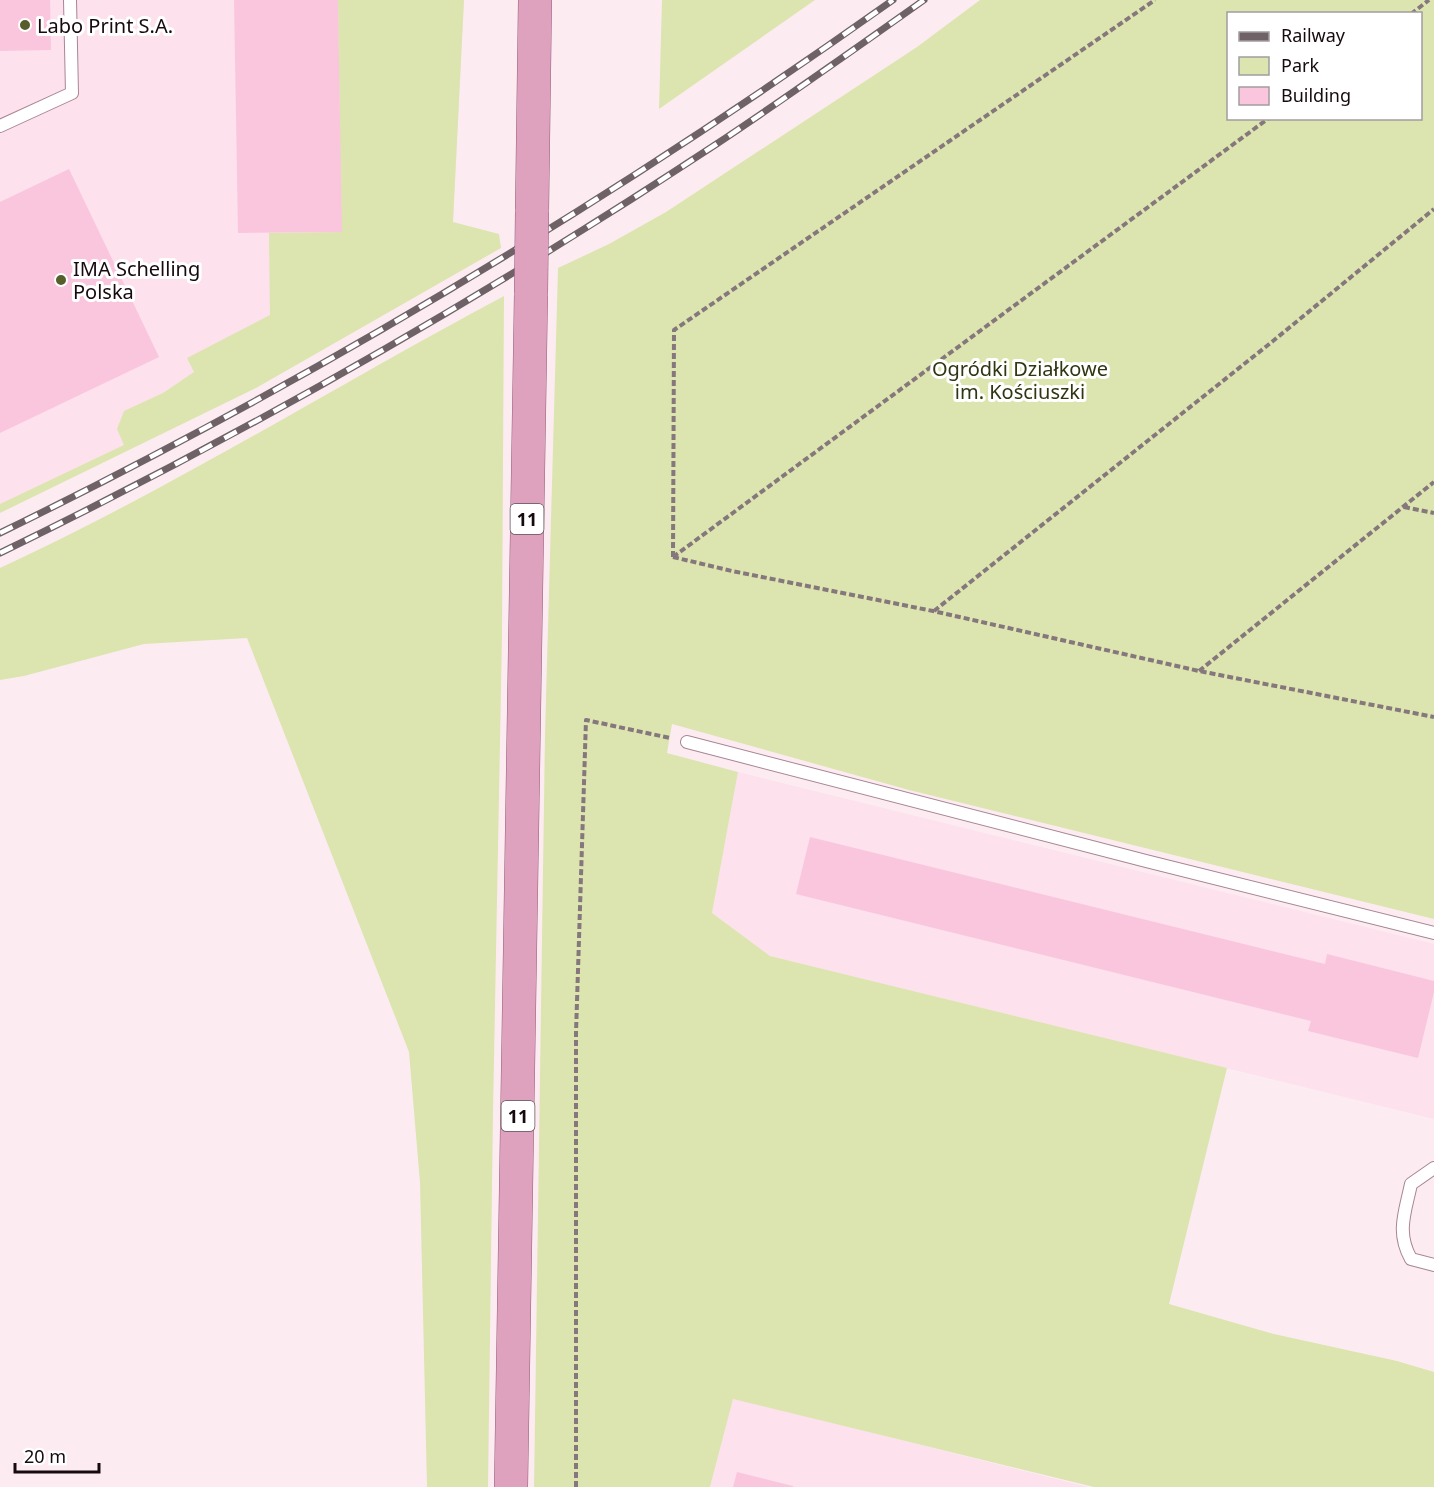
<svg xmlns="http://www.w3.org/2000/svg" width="1434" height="1487" font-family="'Noto Sans',sans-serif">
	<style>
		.built { fill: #fde1ed }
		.green { fill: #dce5af; fill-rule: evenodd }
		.building { fill: #fac6dd }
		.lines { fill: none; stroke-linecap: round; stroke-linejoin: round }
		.service-casing { stroke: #a98595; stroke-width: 14 }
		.trunk-casing { stroke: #935e76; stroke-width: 34 }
		.path { stroke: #85777c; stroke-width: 4; stroke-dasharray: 6 3; stroke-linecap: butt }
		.service { stroke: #fff; stroke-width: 12 }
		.trunk { stroke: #dfa2be; stroke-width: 33 }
		.rail-casing { stroke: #6f6267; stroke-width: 7 }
		.rail { stroke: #fff; stroke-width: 4.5; stroke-dasharray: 14; stroke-linecap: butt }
		.trunk-bridge-casing { stroke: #935e76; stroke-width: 34; stroke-linecap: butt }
		.trunk-bridge { stroke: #dfa2be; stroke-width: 33 }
		.poi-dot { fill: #565e2c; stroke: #fff; stroke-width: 2 }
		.labels { text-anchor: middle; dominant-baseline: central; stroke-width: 6; stroke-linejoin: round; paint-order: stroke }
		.shield { fill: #fff; stroke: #5c5457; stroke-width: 1.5 }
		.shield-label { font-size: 18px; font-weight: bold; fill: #160a0f }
		.poi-label { font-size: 20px; fill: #160a0f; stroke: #fff; text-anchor: start }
		.park-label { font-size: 20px; fill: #313512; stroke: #fff }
	</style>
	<rect width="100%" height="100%" fill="#fcecf2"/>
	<g class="built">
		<polygon points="0,0 464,0 453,222 197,373 127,446 0,506"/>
		<polygon points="738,772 1434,944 1434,1119 770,956 712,913"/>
		<polygon points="733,1398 1088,1487 710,1487"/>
	</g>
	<g class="green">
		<polygon points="338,0 464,0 453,222 499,234 501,248 256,388 0,513 0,504 124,445 117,429 124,411 163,393 194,372 187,358 270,315 269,233 341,232"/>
		<polygon points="662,0 815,0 659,109"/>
		<path d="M 980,0 L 1434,0 L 1434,919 L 909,790 L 672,724 L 667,753 L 738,772 L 712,913 L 770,956 L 1227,1068 L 1169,1304 L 1274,1334 L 1397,1361 L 1434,1372 L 1434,1487 L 1094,1487 L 733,1399 L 710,1487 L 534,1487 L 545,734 L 558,268 L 609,244 L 666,212 L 917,47 ZM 1228,14 L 1420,14 L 1420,118 L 1228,118 Z"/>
		<path d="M 504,296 L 502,636 L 493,1113 L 488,1487 L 427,1487 L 420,1183 L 409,1052 L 247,638 L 144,644 L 24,676 L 0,680 L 0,568 C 173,488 335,386 504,296 Z"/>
	</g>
	<g class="building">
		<polygon points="0,0 50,0 51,50 0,51"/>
		<polygon points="234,0 338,0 342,232 238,233"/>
		<polygon points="69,169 159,357 0,433 0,202"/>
		<polygon points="810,837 1325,964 1327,954 1434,981 1434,992 1418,1058 1308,1031 1311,1021 796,894"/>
		<polygon points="737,1472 793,1486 793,1487 733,1487"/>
	</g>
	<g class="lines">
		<defs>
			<g id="service">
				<polyline points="0,126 72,93 70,0"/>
				<polyline points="687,742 1146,861 1434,933"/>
				<path d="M 1434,1168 L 1411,1184 C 1405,1213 1396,1232 1411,1259 L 1434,1265"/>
			</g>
			<g id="trunk">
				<polyline points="532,212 535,0"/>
				<polyline points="511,1487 531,293"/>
			</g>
		</defs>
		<use href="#service" class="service-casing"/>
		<use href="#trunk" class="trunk-casing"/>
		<g class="path">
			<polyline points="1411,14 1429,0"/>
			<polyline points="1404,507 1434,513"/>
			<polyline points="673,557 674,330 1155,0"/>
			<polyline points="673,557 732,571 933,611 1199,671 1434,717"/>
			<polyline points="673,557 1269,118"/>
			<polyline points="934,611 1273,341 1434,209"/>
			<polyline points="1199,671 1434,482"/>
			<polyline points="576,1487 576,1033 586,720 670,738"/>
		</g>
		<use href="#service" class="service"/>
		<use href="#trunk" class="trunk"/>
		<defs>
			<g id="rail">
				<path d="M 0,533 C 312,381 610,201 893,0"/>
				<path d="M 0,553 C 247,433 486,296 715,145 C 786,98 855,49 924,0"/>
			</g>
		</defs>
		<use href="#rail" class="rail-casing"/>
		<use href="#rail" class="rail"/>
		<defs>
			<polyline id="trunk-bridge" points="531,293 532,212"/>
		</defs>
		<use href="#trunk-bridge" class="trunk-bridge-casing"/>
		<use href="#trunk-bridge" class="trunk-bridge"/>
	</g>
	<g class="poi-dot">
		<circle cx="25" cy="25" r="6"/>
		<circle cx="61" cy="280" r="6"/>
	</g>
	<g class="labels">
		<g class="shield">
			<rect x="510.5" y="504" width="33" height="30" rx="4.5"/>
			<rect x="501.5" y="1101" width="33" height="30" rx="4.5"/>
		</g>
		<g class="shield-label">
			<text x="527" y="519">11</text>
			<text x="518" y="1116">11</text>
		</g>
		<g class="poi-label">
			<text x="37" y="25">Labo Print S.A.</text>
			<text x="73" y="268">IMA Schelling<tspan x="73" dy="23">Polska</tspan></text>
		</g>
		<g class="park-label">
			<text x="1020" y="368">Ogródki Działkowe<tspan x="1020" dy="23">im. Kościuszki</tspan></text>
		</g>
	</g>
	<rect x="1227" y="12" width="195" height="108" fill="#ffffff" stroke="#a29d9f" stroke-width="1.5"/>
	<rect x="1239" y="32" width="30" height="9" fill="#6f6267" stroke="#a29d9f" stroke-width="1.5"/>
	<text x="1281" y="42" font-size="18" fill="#160a0f">Railway</text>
	<rect x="1239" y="57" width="30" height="18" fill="#dce5af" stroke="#a29d9f" stroke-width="1.5"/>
	<text x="1281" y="72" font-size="18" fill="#160a0f">Park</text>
	<rect x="1239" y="87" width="30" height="18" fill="#fac6dd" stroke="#a29d9f" stroke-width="1.5"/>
	<text x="1281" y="102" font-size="18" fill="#160a0f">Building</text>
	<path d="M15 1463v9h84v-9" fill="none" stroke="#160a0f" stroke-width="3"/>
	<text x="24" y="1463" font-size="18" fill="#160a0f" stroke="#ffffff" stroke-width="4.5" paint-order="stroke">20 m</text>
</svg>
